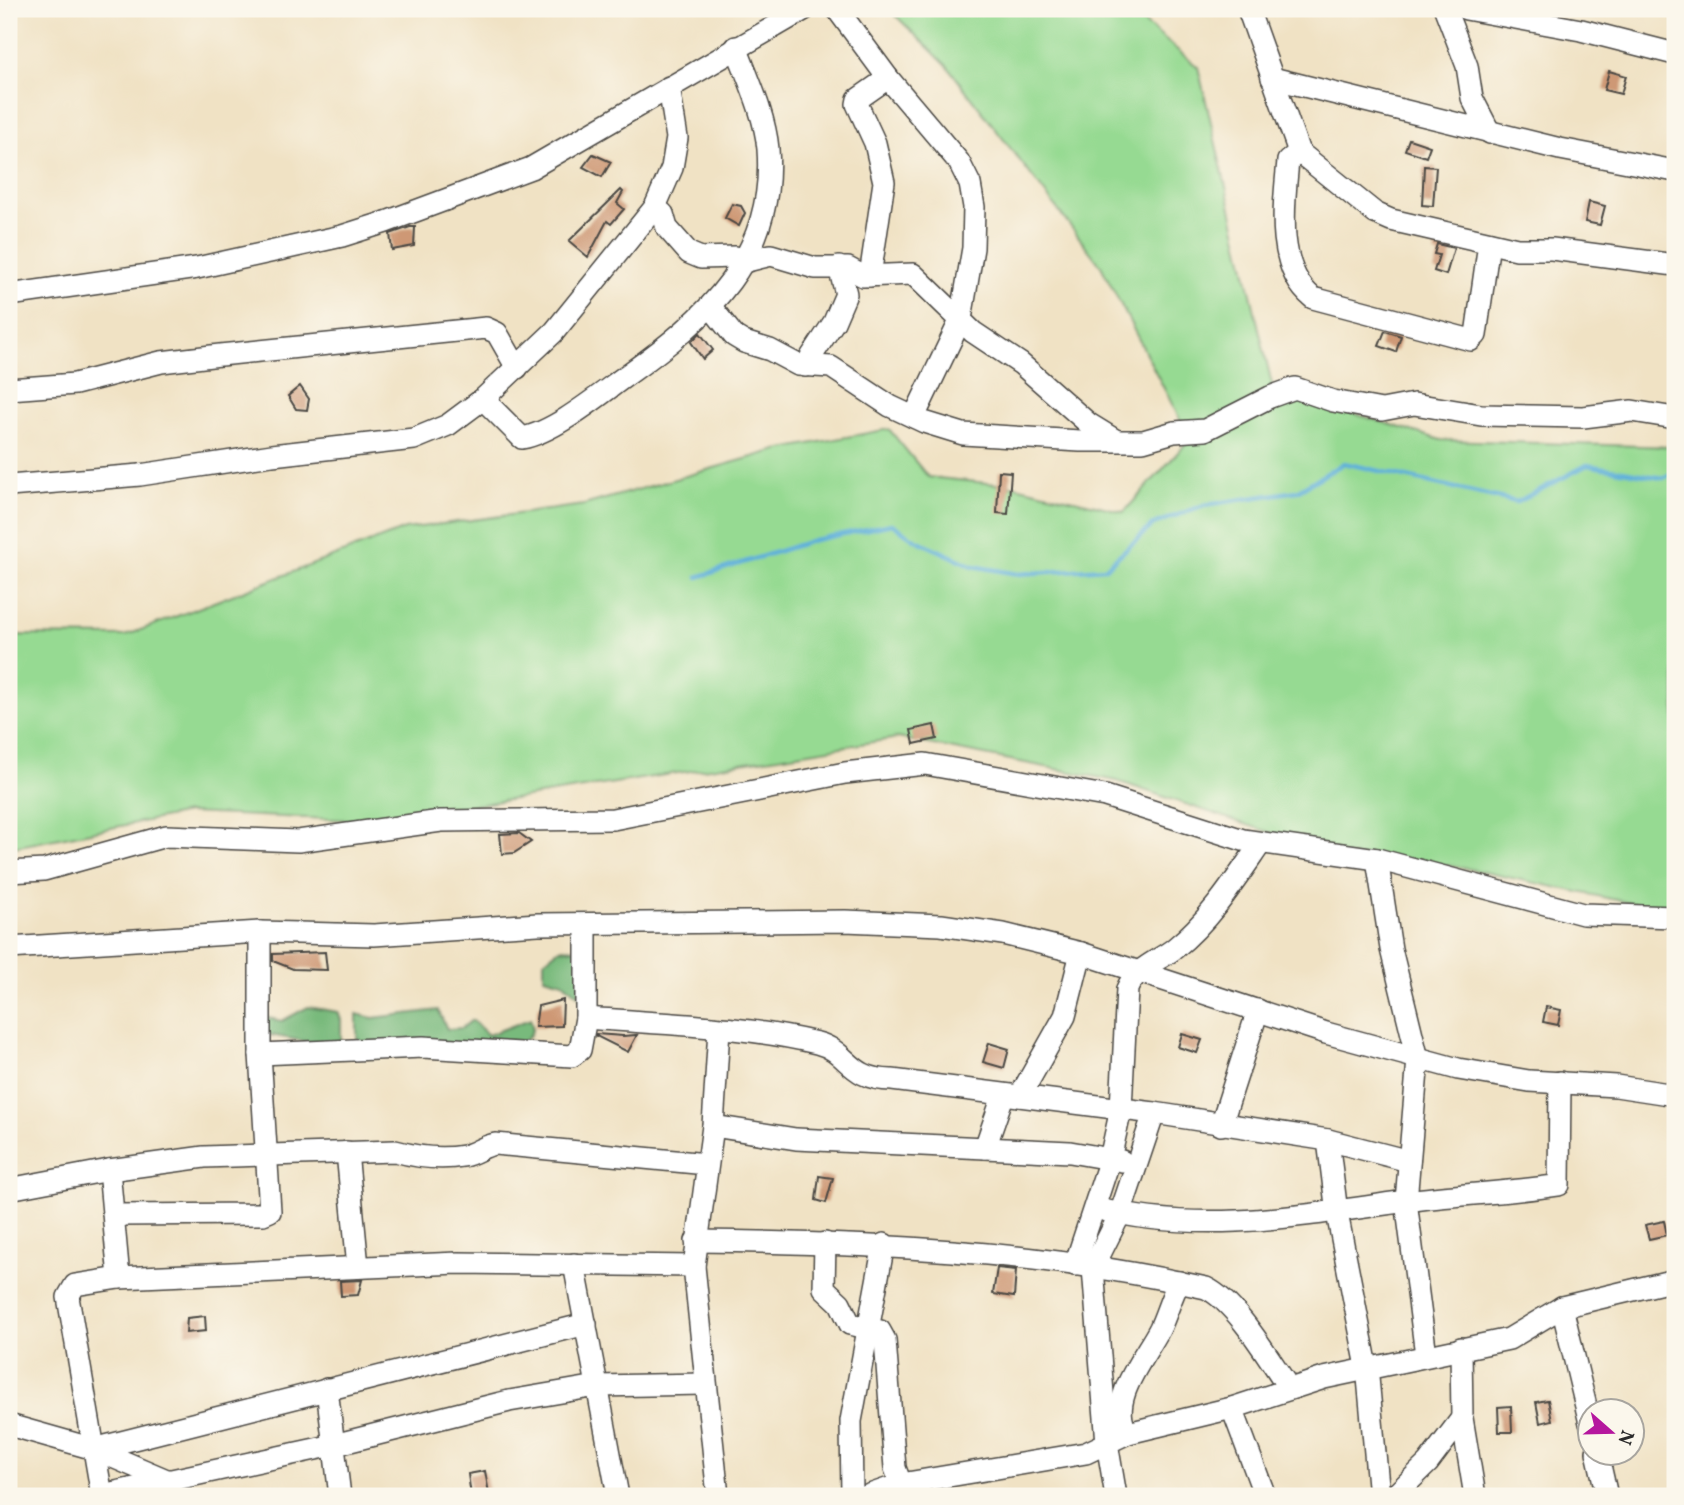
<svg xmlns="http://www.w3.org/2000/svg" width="1684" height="1505" font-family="Vollkorn,serif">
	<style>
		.green { fill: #96da92; stroke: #60825e; stroke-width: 2 }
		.forest { fill: #78ba7c; stroke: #527254; stroke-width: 2 }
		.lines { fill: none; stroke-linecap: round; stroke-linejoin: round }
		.stream { stroke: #5fb0da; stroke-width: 4.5 }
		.building { fill: #ce9875 }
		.minor-casing { stroke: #494642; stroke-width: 24 }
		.minor { stroke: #fff; stroke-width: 21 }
	</style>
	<rect width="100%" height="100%" fill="#fbf7ec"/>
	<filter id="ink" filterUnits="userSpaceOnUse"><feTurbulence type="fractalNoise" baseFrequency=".0143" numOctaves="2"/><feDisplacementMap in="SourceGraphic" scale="14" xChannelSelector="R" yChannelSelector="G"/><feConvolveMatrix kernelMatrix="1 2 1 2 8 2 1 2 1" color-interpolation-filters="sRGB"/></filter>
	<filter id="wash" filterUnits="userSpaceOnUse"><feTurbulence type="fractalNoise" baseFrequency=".00686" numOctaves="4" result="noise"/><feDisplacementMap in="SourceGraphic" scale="28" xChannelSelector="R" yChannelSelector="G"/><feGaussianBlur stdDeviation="1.57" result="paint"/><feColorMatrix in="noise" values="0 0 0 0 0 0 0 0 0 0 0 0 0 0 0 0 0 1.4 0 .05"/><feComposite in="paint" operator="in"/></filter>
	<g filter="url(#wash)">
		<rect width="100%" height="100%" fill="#f0e2c4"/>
		<polygon class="green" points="889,9 1128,9 1198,67 1273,389 1441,440 1675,447 1675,904 1654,908 1455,866 1337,855 1117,781 898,738 375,821 187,813 9,848 9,635 125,636 405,529 584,505 777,450 889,429 928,477 1016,486 1124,512 1190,439 1101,266 947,66"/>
		<g class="forest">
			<polygon points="560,948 579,949 579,996 563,982 544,977 544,961"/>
			<polygon points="308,1007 338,1012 341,1020 341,1048 264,1034 263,1017 282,1021"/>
			<path d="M 438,1010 L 447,1029 L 462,1028 L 472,1020 L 488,1035 L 530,1019 C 537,1032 527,1039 518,1047 L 357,1045 L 357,1014 L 373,1018 Z"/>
		</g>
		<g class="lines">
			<polyline class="stream" points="698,577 814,540 892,524 916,540 973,566 1018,574 1105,568 1154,524 1204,505 1297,491 1344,463 1517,502 1587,465 1663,478 1675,472"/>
		</g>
		<g id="blocks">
			<g class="building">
				<polygon points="1609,71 1626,76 1621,94 1604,90"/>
				<polygon points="1409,139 1430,146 1426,157 1405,150"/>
				<polygon points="593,154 611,162 602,177 583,167"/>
				<polygon points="1424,166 1436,167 1433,206 1422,205"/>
				<polygon points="621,190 623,192 617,203 624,209 611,224 607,221 588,257 569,241"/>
				<polygon points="1589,202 1605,206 1600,225 1585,222"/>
				<polygon points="732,204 741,206 745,213 739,226 725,218"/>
				<polygon points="410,227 415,227 414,246 392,250 390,234"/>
				<polygon points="1437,244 1454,248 1446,275 1434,271 1439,255 1434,254"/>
				<polygon points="1385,331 1401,336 1396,352 1379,346"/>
				<polygon points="700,333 713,350 703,359 691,342"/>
				<polygon points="300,386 309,399 307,410 296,409 288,396"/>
				<polygon points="999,471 1011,472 1008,514 997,513"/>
				<polygon points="934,725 937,739 914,744 911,730"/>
				<polygon points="519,833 531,842 514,853 502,854 500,834"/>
				<polygon points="325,952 327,970 293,969 273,961 273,954"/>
				<polygon points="563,1000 562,1026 535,1027 538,1006"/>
				<polygon points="1546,1007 1561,1010 1558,1025 1543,1022"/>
				<polygon points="596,1034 623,1036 637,1035 628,1052 596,1036"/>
				<polygon points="1182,1034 1202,1040 1197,1053 1178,1047"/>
				<polygon points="989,1043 1009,1049 1004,1068 983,1062"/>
				<polygon points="819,1176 833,1178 826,1203 816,1200"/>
				<polygon points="1664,1221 1667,1235 1649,1239 1645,1225"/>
				<polygon points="997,1268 1016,1270 1014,1297 993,1294"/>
				<polygon points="362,1280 358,1295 341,1296 340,1281"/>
				<polygon points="205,1316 206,1331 186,1333 187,1318"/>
				<polygon points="1548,1400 1552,1420 1540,1423 1536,1402"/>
				<polygon points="1511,1406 1512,1432 1499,1432 1498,1407"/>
				<polygon points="485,1471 489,1493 471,1496 468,1474"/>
			</g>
		</g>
	</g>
	<g filter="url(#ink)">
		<use href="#blocks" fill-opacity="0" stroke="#494642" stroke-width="2"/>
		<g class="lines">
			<defs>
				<g id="minor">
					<polyline points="837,9 888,78 959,162 970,184 974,207 973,248 961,319 914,417"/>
					<polyline points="1248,9 1299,152 1375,213 1391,220 1517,249 1552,249 1675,265"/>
					<polyline points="1445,9 1467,66 1472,98 1490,133"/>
					<polyline points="1466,9 1581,30 1675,54"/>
					<polyline points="1272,78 1560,149 1675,171"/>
					<path d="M 1299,152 L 1288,161 C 1284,203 1275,268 1313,298 L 1471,340 L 1476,335 L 1489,243"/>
					<polyline points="655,207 663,214 667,228 689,253 701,258 735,257 747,261 771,255 815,268 848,268 863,276 913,274 973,332 1021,364 1089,424 1115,440"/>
					<polyline points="870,276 884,182 875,143 857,104 858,99 888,78"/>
					<polyline points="9,295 197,268 342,236 386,222 531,168 805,9"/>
					<polyline points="711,307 734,336 744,342 770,350 798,365 831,367 890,406 924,422 963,434 1080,441 1143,441 1174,432 1205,430 1270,397 1295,388 1333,401 1382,410 1414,404 1481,415 1583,417 1632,411 1675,418"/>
					<polyline points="805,366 834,322 846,294 839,267"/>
					<polyline points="9,389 75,384 161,362 220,355 486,328 497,333 517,368"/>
					<path d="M 483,399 L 522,438 C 555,432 599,395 627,375 C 707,318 776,257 768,149 C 765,115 748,79 736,47"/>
					<polyline points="9,486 140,475 272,455 414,439 448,425 483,399 554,332 655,207 672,168 677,138 669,87"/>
					<polyline points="1377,859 1391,949 1418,1059 1406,1201 1426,1355"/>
					<polyline points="9,872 44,870 166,836 298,841 441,821 613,819 845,773 925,764 1105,796 1243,840 1377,859 1583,914 1675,917"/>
					<polyline points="9,948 260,932 374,935 538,924 845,921 941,925 1003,934 1081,953 1326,1033 1458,1069 1529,1081 1616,1086 1675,1095"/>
					<path d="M 586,1018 C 662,1024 742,1025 817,1043 C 849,1051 848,1080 892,1080 L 1154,1113 L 1328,1140 L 1409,1161"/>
					<polyline points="260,1054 423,1047 572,1056 580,1050 586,1018 586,924"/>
					<polyline points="1020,1096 1065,1016 1081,953"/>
					<polyline points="1221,1125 1258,1010"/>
					<polyline points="713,1126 796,1139 985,1148 1003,1096"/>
					<polyline points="1328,1140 1337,1213 1367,1367 1379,1496"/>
					<polyline points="985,1148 1070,1152 1122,1161"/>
					<polyline points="347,1152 358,1267"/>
					<polyline points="109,1170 119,1278"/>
					<path d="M 9,1189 L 109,1170 L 204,1157 L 395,1151 C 417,1157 441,1160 463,1156 C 475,1154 483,1146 495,1144 L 707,1164"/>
					<path d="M 1095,1208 C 1200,1235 1301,1216 1406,1201 C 1457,1194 1509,1193 1559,1185 L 1560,1082"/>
					<polyline points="114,1215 263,1214 270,1211 260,1054 260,932"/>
					<path d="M 696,1241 C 867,1243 1039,1250 1206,1288 C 1237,1303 1269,1359 1289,1388"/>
					<polyline points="825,1243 824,1288 840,1303 850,1324 880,1331 885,1340 895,1468 901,1484"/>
					<polyline points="574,1264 618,1496"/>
					<path d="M 1075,1265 L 1110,1159 L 1121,1109 L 1127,989 C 1135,968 1159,961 1175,948 C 1210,920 1236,879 1261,843"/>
					<polyline points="1562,1307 1590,1423"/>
					<polyline points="1461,1348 1462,1418 1475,1496"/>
					<polyline points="327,1389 340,1496"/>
					<polyline points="1232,1408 1265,1496"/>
					<polyline points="9,1425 94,1449 169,1481 171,1496"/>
					<path d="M 1128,1433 C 1105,1402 1146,1356 1160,1328 C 1167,1313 1171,1297 1179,1282"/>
					<polyline points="94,1449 586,1324"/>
					<polyline points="1597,1452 1607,1496"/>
					<polyline points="102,1495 334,1445 509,1401 597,1386 704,1384"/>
					<polyline points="102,1496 68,1297 75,1285 119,1278 458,1263 694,1266"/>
					<polyline points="718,1496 694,1266 713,1126 719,1029"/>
					<polyline points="852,1496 851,1421 884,1244"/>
					<polyline points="867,1496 901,1484 1086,1453 1128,1433 1232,1408 1324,1378 1509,1339 1562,1307 1675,1280"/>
					<polyline points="1116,1496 1107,1443 1093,1268 1120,1214 1154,1113"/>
					<polyline points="1394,1496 1428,1463 1462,1418"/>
				</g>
			</defs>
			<use href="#minor" class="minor-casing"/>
			<use href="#minor" class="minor"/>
		</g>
	</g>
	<rect width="1684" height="1505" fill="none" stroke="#fbf7ec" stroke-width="35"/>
	<g transform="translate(1611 1432) rotate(110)"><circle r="33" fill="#fbf7ec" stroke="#a8a59f" stroke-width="2"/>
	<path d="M0-5L12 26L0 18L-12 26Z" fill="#b5179e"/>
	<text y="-10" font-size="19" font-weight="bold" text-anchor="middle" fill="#2b2b2b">N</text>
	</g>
</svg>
